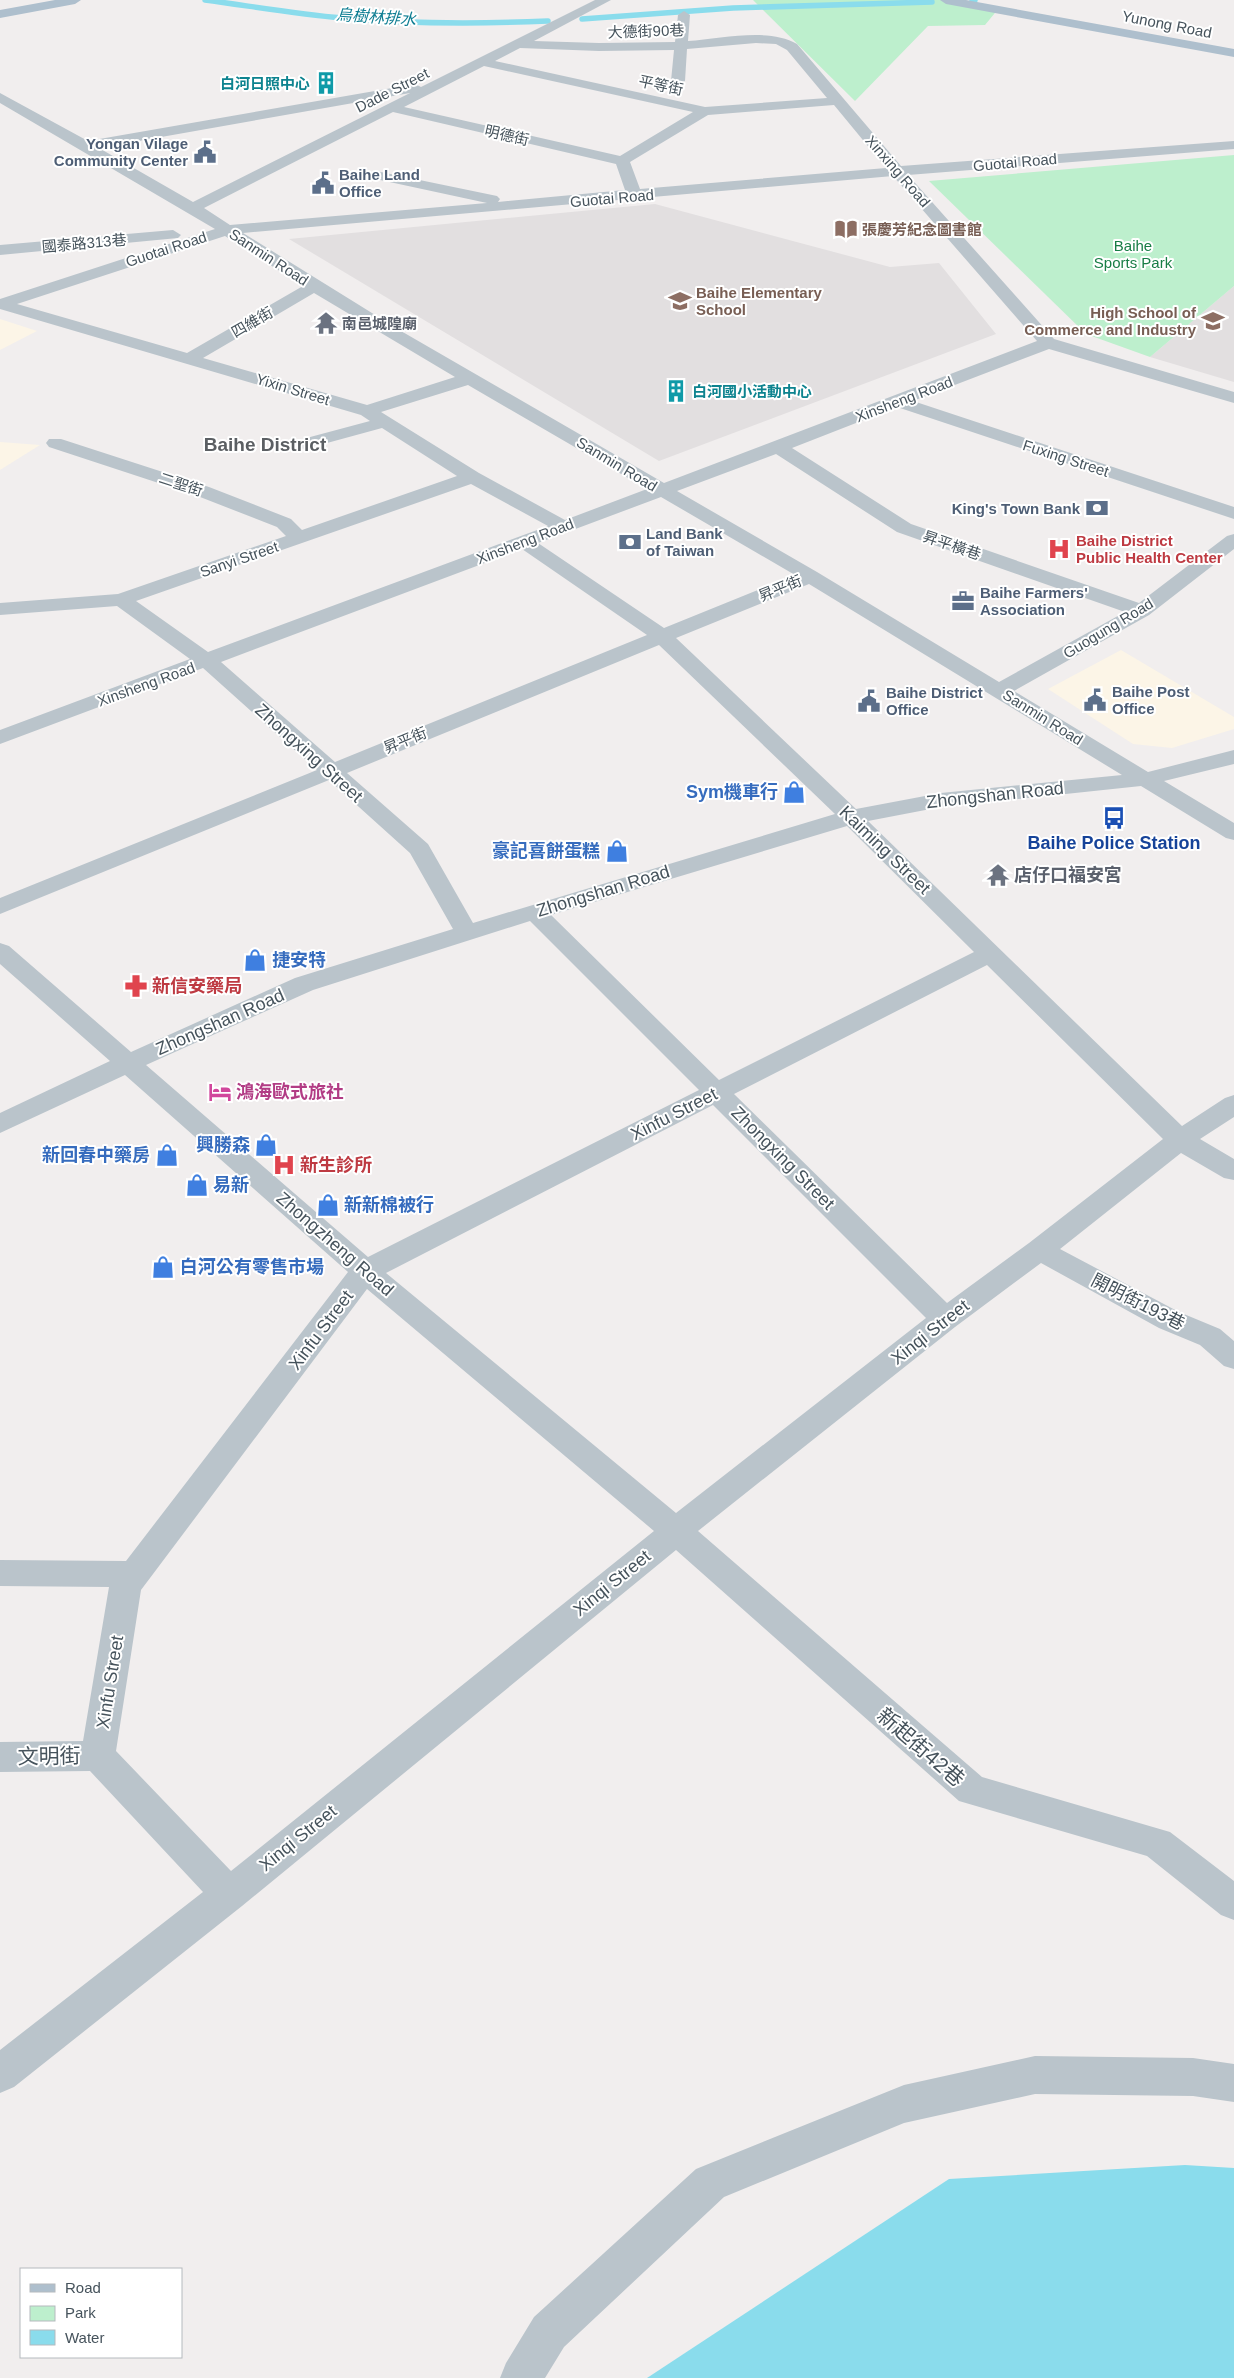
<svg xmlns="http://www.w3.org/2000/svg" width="1234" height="2378" font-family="Arial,'Noto Sans TC',sans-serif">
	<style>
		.commercial { fill: #fcf5e7 }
		.education { fill: #e2dfe0 }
		.green { fill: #bdefcd }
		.water { fill: #8adcec }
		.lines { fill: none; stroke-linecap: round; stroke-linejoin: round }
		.stream { stroke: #8adcec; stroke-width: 5.5 }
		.minor { fill: #bac4cb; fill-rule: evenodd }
		.major { fill: #aebfcd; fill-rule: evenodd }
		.labels { text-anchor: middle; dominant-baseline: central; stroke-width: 4; stroke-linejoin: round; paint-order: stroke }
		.far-street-label { font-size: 15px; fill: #46535c; stroke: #fff }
		.far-culture-label { font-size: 15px; font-weight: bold; fill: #0d838f; stroke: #fff; text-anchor: end }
		.far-service-label { font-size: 15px; font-weight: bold; fill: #4e5e75; stroke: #fff; text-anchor: start }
		.far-education-label { font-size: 15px; font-weight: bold; fill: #785e54; stroke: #fff; text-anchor: start }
		.far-park-label { font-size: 15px; fill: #177d45; stroke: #fff }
		.far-worship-label { font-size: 15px; font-weight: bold; fill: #5b616d; stroke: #fff; text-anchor: start }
		.far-health-label { font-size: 15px; font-weight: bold; fill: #be3a42; stroke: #fff; text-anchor: start }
		.far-water-label { font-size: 16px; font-style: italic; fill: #0d7d92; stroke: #fff }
		.street-label { font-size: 18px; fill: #46535c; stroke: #fff }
		.shop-label { font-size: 18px; font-weight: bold; fill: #366cbe; stroke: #fff; text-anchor: end }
		.transit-label { font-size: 18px; font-weight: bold; fill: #164399; stroke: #fff }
		.worship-label { font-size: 18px; font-weight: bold; fill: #5b616d; stroke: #fff; text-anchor: start }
		.health-label { font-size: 18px; font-weight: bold; fill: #be3a42; stroke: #fff; text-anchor: start }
		.hotel-label { font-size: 18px; font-weight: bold; fill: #b23c85; stroke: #fff; text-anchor: start }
		.far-district-label { font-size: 19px; font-weight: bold; fill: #5b5f63; stroke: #fff }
		.near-street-label { font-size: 21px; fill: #46535c; stroke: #fff }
	</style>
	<rect width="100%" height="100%" fill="#f1eeee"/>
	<g class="commercial">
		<polygon points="0,319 37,331 0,350"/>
		<polygon points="0,442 40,445 0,470"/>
		<polygon points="1121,650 1234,717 1234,729 1172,748 1133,744 1048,689"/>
	</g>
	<g class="education">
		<polygon points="655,204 890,267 939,263 996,334 659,461 289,239"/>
		<polygon points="1234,286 1234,382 1150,357"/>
	</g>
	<g class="green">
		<polygon points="753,0 955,0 999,8 985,25 928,26 855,101"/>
		<polygon points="1234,155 1234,286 1150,357 1086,334 929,181"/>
	</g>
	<polygon class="water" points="1185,2165 1234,2168 1234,2378 647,2378 949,2179"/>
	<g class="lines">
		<g class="stream">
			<path d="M 205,0 C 250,6 296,14 342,18 C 410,24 479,24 548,21"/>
			<polyline points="972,0 975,0"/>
			<polyline points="582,19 733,8 932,2"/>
		</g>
		<g class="minor">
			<path d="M 595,0 L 611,0 L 534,41 L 599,43 L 675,42 L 678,15 L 684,11 L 690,15 L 688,41 C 721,39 768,27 797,44 L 901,166 L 1234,141 L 1234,149 L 908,175 L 1054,339 L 1234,392 L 1234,403 L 1049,349 L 913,401 L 1234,507 L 1234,519 L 897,407 L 792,448 L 911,524 L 1139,603 L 1227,536 L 1234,534 L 1234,549 L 1149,615 L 1014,691 L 1148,772 L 1234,750 L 1234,764 L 1164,781 L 1234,823 L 1234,840 L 1226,838 L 1141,786 L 941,807 L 868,821 L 1182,1126 L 1225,1098 L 1234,1095 L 1234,1117 L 1200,1139 L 1234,1159 L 1234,1180 L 1224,1178 L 1181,1153 L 1060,1249 L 1179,1312 L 1220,1329 L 1234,1341 L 1234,1369 L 1224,1366 L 1200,1345 L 1159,1328 L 1041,1263 L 955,1327 L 698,1531 L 982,1777 L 1170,1832 L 1234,1881 L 1234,1920 L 1221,1915 L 1147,1856 L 959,1801 L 676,1550 L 242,1906 L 14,2087 L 0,2093 L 0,2050 L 203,1892 L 90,1771 L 0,1772 L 0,1742 L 83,1741 L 109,1587 L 0,1586 L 0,1560 L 126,1561 L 348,1272 L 125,1075 L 0,1133 L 0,1113 L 110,1061 L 0,964 L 0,943 L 9,946 L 131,1052 L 295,978 L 453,929 L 410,853 L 329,780 L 0,914 L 0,898 L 317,770 L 203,668 L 0,744 L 0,730 L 190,659 L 117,606 L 0,615 L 0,603 L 118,594 L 286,536 L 277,527 L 195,495 L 49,447 L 46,443 L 49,439 L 61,439 L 209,487 L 291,519 L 302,530 L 457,476 L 382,428 L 305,449 L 299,448 L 296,444 L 299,440 L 370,421 L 361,415 L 0,309 L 0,299 L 215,229 L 0,103 L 0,93 L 88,141 L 415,84 L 421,87 ZM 756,43 L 776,44 L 787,50 L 827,98 L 705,107 L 495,61 L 520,48 L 599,51 L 674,50 L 671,81 L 678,85 L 685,81 L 687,49 ZM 484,66 L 693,112 L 620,156 L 404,107 ZM 410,93 L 193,202 L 99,148 ZM 834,105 L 886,168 L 640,189 L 630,162 L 708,115 ZM 393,112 L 616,164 L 625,190 L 498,202 L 500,199 L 497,196 L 376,171 L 371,172 L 369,175 L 371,178 L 487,203 L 230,225 L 204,208 ZM 893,176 L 1037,341 L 664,483 L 401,331 L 243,233 L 630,199 L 635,200 L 641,198 ZM 225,236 L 303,286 L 187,353 L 17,304 ZM 314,293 L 455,377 L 367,405 L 203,358 ZM 468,385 L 647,489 L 565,520 L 479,473 L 381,412 ZM 776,454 L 897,532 L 1125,612 L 999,682 L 817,572 L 677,491 ZM 471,484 L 548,526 L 208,652 L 136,601 ZM 661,497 L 795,575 L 664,628 L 538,543 ZM 522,549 L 647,635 L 335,762 L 221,662 ZM 809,584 L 1122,775 L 941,793 L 856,809 L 676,638 ZM 659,645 L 835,814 L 473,923 L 428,844 L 347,773 ZM 847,826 L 974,952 L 719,1080 L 551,915 ZM 530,921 L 699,1090 L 368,1257 L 146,1065 L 313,990 ZM 987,965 L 1163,1139 L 1029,1243 L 947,1303 L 734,1094 ZM 713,1105 L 926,1318 L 676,1513 L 386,1273 ZM 367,1289 L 654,1531 L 231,1871 L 116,1751 L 141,1590 Z"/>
			<polygon points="173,230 181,235 178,238 0,255 0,245"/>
			<polygon points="1035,2056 1193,2058 1234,2064 1234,2102 1193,2096 1035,2094 904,2123 724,2197 564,2347 545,2378 500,2378 506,2363 534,2317 696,2169 904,2085"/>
		</g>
		<g class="major">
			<polygon points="55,0 81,0 75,4 0,18 0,10"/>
			<polygon points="940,0 966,0 1234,49 1234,57 946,4"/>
		</g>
	</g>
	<defs>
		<symbol id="building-bare" viewBox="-9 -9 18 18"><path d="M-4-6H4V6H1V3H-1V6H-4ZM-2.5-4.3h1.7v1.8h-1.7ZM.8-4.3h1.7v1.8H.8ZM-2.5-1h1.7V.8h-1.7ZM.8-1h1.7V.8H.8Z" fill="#0f9aa8" stroke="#fff" stroke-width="2.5" paint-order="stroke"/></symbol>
		<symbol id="civic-bare" viewBox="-9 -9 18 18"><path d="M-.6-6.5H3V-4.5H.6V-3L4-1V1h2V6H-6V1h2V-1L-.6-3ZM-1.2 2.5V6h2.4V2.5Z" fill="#5c6f8a" stroke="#fff" stroke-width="2.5" paint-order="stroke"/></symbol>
		<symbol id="library-bare" viewBox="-9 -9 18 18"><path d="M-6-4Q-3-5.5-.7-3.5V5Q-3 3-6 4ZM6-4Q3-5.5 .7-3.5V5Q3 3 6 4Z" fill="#8d6e63" stroke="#fff" stroke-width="2.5" paint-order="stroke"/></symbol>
		<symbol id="school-bare" viewBox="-9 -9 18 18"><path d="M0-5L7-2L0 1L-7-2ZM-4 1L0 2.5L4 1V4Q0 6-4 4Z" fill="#8d6e63" stroke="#fff" stroke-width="2.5" paint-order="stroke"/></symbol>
		<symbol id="temple-bare" viewBox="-9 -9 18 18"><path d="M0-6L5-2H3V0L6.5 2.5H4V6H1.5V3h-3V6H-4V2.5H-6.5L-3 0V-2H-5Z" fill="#6b7280" stroke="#fff" stroke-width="2.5" paint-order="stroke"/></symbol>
		<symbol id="bank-bare" viewBox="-9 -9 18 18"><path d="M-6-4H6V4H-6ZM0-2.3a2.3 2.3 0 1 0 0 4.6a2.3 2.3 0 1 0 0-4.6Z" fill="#5c6f8a" stroke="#fff" stroke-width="2.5" paint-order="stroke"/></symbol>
		<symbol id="hospital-bare" viewBox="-9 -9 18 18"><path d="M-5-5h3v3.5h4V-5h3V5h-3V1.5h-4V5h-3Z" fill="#e0444e" stroke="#fff" stroke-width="2.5" paint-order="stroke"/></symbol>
		<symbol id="office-bare" viewBox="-9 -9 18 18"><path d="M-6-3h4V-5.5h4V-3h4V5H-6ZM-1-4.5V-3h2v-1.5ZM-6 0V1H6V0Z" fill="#5c6f8a" stroke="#fff" stroke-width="2.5" paint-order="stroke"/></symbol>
		<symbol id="shop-bare" viewBox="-9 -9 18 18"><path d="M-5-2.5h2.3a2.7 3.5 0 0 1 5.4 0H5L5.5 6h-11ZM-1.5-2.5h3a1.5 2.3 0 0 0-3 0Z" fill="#3f7fe0" stroke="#fff" stroke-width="2.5" paint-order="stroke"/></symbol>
		<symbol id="bus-bare" viewBox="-9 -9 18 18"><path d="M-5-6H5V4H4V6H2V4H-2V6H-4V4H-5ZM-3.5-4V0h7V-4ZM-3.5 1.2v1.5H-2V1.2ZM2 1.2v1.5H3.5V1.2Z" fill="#1a4fb4" stroke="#fff" stroke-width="2.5" paint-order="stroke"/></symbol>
		<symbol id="pharmacy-bare" viewBox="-9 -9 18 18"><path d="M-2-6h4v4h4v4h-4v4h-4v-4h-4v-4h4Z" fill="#e0444e" stroke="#fff" stroke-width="2.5" paint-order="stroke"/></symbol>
		<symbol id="hotel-bare" viewBox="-9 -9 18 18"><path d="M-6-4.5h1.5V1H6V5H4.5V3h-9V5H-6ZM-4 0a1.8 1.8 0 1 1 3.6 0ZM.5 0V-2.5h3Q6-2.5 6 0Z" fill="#d1479c" stroke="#fff" stroke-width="2.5" paint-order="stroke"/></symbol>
	</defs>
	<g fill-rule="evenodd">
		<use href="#building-bare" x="310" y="67" width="32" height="32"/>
		<use href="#civic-bare" x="189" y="136" width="32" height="32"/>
		<use href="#civic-bare" x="307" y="167" width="32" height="32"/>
		<use href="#library-bare" x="830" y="213" width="32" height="32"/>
		<use href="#school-bare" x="664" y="285" width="32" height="32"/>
		<use href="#school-bare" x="1197" y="305" width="32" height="32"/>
		<use href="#temple-bare" x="310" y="307" width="32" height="32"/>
		<use href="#building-bare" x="660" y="375" width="32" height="32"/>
		<use href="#bank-bare" x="1081" y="492" width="32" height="32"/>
		<use href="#bank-bare" x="614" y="526" width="32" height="32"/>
		<use href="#hospital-bare" x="1043" y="533" width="32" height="32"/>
		<use href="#office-bare" x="947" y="585" width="32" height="32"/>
		<use href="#civic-bare" x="1079" y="684" width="32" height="32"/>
		<use href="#civic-bare" x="853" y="685" width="32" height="32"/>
		<use href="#shop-bare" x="778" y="776" width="32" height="32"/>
		<use href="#bus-bare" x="1098" y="802" width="32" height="32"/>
		<use href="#shop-bare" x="601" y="835" width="32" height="32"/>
		<use href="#temple-bare" x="982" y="859" width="32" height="32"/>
		<use href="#shop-bare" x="239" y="944" width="32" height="32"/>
		<use href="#pharmacy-bare" x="120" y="970" width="32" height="32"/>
		<use href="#hotel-bare" x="204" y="1076" width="32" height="32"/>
		<use href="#shop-bare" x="250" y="1129" width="32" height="32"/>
		<use href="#shop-bare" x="151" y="1139" width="32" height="32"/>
		<use href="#hospital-bare" x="268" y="1149" width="32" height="32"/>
		<use href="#shop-bare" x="181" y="1169" width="32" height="32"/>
		<use href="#shop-bare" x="312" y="1189" width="32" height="32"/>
		<use href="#shop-bare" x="147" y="1251" width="32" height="32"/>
	</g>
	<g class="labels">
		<g class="far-street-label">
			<text transform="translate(1167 24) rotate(11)">Yunong Road</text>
			<text transform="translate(646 31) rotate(-2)">大德街90巷</text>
			<text transform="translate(661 85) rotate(12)">平等街</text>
			<text transform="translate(392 90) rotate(-27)">Dade Street</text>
			<text transform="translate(507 135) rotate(13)">明德街</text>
			<text transform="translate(1015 162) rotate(-5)">Guotai Road</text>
			<text transform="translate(898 171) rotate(49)">Xinxing Road</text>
			<text transform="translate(612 198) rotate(-5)">Guotai Road</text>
			<text transform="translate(84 243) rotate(-5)">國泰路313巷</text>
			<text transform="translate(166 249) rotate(-18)">Guotai Road</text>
			<text transform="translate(269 257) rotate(33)">Sanmin Road</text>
			<text transform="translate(252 322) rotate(-30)">四維街</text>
			<text transform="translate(293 389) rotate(17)">Yixin Street</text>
			<text transform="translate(904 399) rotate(-21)">Xinsheng Road</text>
			<text transform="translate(1066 458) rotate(18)">Fuxing Street</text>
			<text transform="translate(617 464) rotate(31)">Sanmin Road</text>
			<text transform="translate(181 484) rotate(18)">二聖街</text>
			<text transform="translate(525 541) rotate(-21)">Xinsheng Road</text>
			<text transform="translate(952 545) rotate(19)">昇平橫巷</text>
			<text transform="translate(239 559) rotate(-19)">Sanyi Street</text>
			<text transform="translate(780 588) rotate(-22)">昇平街</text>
			<text transform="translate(1108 628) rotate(-31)">Guogung Road</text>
			<text transform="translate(146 684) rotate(-20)">Xinsheng Road</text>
			<text transform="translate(1043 717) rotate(32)">Sanmin Road</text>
			<text transform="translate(405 740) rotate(-22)">昇平街</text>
		</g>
		<g class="far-culture-label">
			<text x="310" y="83">白河日照中心</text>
			<text x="692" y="391" text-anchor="start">白河國小活動中心</text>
		</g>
		<g class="far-service-label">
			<text x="188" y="143" text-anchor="end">Yongan Vilage<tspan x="188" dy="17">Community Center</tspan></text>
			<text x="339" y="174">Baihe Land<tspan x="339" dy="17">Office</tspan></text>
			<text x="1080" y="508" text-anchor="end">King's Town Bank</text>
			<text x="646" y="533">Land Bank<tspan x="646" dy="17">of Taiwan</tspan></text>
			<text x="980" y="592">Baihe Farmers'<tspan x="980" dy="17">Association</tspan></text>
			<text x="1112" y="691">Baihe Post<tspan x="1112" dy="17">Office</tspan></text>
			<text x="886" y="692">Baihe District<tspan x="886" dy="17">Office</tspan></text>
		</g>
		<g class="far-education-label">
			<text x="862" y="229">張慶芳紀念圖書館</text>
			<text x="696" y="292">Baihe Elementary<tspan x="696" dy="17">School</tspan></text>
			<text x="1196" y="312" text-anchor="end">High School of<tspan x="1196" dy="17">Commerce and Industry</tspan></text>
		</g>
		<g class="far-park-label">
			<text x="1133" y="245">Baihe<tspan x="1133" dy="17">Sports Park</tspan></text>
		</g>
		<g class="far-worship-label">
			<text x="342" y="323">南邑城隍廟</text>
		</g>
		<g class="far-health-label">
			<text x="1076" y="540">Baihe District<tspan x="1076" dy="17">Public Health Center</tspan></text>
		</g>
		<g class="far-water-label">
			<text transform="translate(376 17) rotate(4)">烏樹林排水</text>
		</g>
		<g class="street-label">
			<text transform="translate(309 753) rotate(42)">Zhongxing Street</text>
			<text transform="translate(995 795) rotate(-6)">Zhongshan Road</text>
			<text transform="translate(885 850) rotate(44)">Kaiming Street</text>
			<text transform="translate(603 891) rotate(-17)">Zhongshan Road</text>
			<text transform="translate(220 1022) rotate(-24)">Zhongshan Road</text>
			<text transform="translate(674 1114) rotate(-27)">Xinfu Street</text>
			<text transform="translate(783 1158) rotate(45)">Zhongxing Street</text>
			<text transform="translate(335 1244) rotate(41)">Zhongzheng Road</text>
			<text transform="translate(1138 1302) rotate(27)">開明街193巷</text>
			<text transform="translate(321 1330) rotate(-53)">Xinfu Street</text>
			<text transform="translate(930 1332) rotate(-38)">Xinqi Street</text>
			<text transform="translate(612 1583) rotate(-39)">Xinqi Street</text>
			<text transform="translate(110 1682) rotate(-81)">Xinfu Street</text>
			<text transform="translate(298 1838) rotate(-39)">Xinqi Street</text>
		</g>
		<g class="shop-label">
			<text x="778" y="792">Sym機車行</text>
			<text x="600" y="851">豪記喜餅蛋糕</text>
			<text x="272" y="960" text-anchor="start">捷安特</text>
			<text x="250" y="1145">興勝森</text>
			<text x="150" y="1155">新回春中藥房</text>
			<text x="213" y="1185" text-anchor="start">易新</text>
			<text x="344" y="1205" text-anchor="start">新新棉被行</text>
			<text x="180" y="1267" text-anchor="start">白河公有零售市場</text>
		</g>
		<g class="transit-label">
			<text x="1114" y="843">Baihe Police Station</text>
		</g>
		<g class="worship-label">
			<text x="1014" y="875">店仔口福安宮</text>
		</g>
		<g class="health-label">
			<text x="152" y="986">新信安藥局</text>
			<text x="300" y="1165">新生診所</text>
		</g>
		<g class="hotel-label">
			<text x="236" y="1092">鴻海歐式旅社</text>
		</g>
		<g class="far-district-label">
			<text x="265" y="444">Baihe District</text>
		</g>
		<g class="near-street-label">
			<text transform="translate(921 1747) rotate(41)">新起街42巷</text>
			<text transform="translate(49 1756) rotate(-1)">文明街</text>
		</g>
	</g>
	<rect x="20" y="2268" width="162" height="90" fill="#ffffff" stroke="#b5babe"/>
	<rect x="30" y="2284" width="25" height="8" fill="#aebfcd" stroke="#b5babe"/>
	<text x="65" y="2293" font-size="15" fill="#46535c">Road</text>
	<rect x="30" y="2306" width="25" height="15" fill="#bdefcd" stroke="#b5babe"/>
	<text x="65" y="2318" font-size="15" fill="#46535c">Park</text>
	<rect x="30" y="2330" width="25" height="15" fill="#8adcec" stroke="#b5babe"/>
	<text x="65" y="2343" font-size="15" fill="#46535c">Water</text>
</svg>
